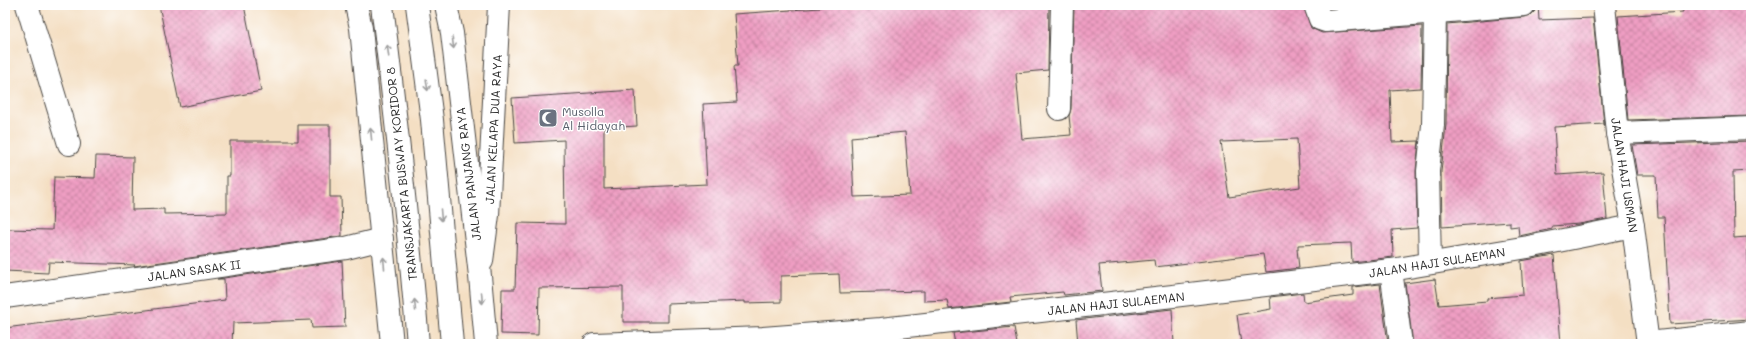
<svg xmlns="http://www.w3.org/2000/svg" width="1756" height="349" font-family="Mali,sans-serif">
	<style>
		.building { fill: url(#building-cross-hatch); fill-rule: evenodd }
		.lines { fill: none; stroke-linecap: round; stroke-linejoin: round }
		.minor-casing { stroke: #494642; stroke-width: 24 }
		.major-casing { stroke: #494642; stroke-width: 24 }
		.minor { stroke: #fff; stroke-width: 22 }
		.major { stroke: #fff; stroke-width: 22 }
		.oneway { stroke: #a0a0a0 }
		.labels { text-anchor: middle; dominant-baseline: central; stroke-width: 3; stroke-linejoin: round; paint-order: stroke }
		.worship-label { font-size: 12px; fill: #5b616d; stroke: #fff; text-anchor: start }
		.street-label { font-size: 12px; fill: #2b2b2b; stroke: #fff }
	</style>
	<defs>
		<pattern id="building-cross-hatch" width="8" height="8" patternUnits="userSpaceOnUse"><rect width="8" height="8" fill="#ef9ec3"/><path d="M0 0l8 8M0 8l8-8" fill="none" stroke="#c2819f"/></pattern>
	</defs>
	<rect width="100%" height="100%" fill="#fff"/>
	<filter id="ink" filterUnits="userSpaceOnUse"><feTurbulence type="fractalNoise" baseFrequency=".025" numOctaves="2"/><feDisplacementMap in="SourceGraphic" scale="8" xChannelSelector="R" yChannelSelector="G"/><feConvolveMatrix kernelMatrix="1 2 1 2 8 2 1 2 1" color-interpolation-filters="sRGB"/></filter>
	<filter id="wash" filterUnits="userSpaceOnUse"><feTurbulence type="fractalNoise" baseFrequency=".012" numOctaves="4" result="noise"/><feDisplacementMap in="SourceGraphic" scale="16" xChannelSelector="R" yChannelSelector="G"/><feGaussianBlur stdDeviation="0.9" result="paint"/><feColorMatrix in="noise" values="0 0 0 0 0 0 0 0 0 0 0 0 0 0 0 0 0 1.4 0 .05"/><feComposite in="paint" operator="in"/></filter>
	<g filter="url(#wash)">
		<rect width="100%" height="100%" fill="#f4dfc3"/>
		<g id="blocks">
			<g class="building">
				<polygon points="159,5 244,5 261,91 180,107"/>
				<path d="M 834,5 L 1049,5 L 1048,70 L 1016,73 L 1022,139 L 1071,135 L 1069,116 L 1071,109 L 1074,5 L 1303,5 L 1311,28 L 1322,33 L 1422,26 L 1421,88 L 1390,90 L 1392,142 L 1419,141 L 1416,171 L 1417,228 L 1392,230 L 1393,257 L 1352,262 L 1351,243 L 1298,245 L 1298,249 L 1297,249 L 1299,268 L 1266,272 L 1263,254 L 1155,267 L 1154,260 L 1099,265 L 1102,291 L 1064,295 L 1063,292 L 1010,297 L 1011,302 L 949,309 L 947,300 L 924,301 L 924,291 L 840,293 L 839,274 L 781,276 L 781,302 L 745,303 L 745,301 L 668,304 L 668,322 L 623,322 L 623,287 L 539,288 L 538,335 L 501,334 L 502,289 L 515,289 L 517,223 L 565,224 L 564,140 L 515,143 L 512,98 L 635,90 L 637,126 L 604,128 L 604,189 L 707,184 L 703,104 L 737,102 L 734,66 L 738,66 L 734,14 L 820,8 L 820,6 ZM 905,132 L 910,195 L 854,197 L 851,137 ZM 1297,139 L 1300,187 L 1229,197 L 1221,142 Z"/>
				<polygon points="1328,5 1369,5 1329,8"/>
				<polygon points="1536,5 1538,5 1539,20 1593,18 1604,124 1554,127 1557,175 1603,172 1607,219 1579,224 1552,226 1552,229 1519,236 1518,226 1510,227 1510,222 1442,227 1441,172 1446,125 1447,24 1525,17 1531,15 1535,11"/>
				<polygon points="1682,5 1751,5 1751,116 1628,120 1618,16 1683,12"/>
				<polygon points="298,125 330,125 330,197 341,197 342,236 134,266 135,265 49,262 48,273 5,271 5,229 52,230 54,177 95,178 96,156 133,157 132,210 164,209 164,214 227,213 227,176 230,176 230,141 298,141"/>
				<polygon points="1751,141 1751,171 1733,172 1734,238 1747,237 1751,319 1670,324 1664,217 1658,217 1656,175 1637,175 1632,145"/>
				<polygon points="1554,255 1561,344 1413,344 1405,283 1435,279 1439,305 1487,301 1487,298 1523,295 1521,261"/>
				<polygon points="342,261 345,327 312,328 311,320 233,323 232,344 6,344 5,328 225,300 224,279 217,279"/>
				<polygon points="1380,284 1388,344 1241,344 1237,315 1271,309 1270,297 1303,293 1304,302 1353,295 1353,287"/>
				<polygon points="1172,309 1174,344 1078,344 1076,320"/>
				<polygon points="1014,327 1017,344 955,344 953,333"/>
			</g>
		</g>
	</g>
	<g filter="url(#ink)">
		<use href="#blocks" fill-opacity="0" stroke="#494642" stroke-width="1"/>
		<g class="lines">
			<defs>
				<g id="minor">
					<polyline points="27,5 69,144"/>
					<path d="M 382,5 C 396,118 409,231 418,344"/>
					<polyline points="417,5 432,120 452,344"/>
					<polyline points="1315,5 1320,19 1326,21 1524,5"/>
					<polyline points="1604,5 1617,133 1633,226 1648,344"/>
					<polyline points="1059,109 1062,5"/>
					<polyline points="1617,133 1751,128"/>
					<polyline points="482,261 488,215 499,5"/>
					<polyline points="1430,263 1428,171 1433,125 1435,12"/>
					<polyline points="1391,270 1401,344"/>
					<polyline points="5,297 346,248 382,239"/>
					<polyline points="1648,343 1751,332"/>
					<polyline points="594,344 763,338 881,329 1173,296 1391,270 1528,247 1633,226"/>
				</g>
				<g id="major">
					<polyline points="356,5 361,28 392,344"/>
					<polyline points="446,5 452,33 480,276 486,344"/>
				</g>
			</defs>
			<use href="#minor" class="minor-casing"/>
			<use href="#major" class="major-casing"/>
			<use href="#minor" class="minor"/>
			<use href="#major" class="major"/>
		</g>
		<defs><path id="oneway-shaft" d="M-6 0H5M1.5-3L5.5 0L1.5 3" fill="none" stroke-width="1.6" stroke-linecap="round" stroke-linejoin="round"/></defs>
		<g class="oneway">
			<use href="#oneway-shaft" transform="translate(453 43) rotate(83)"/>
			<use href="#oneway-shaft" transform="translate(388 51) rotate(-97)"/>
			<use href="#oneway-shaft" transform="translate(427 85) rotate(82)"/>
			<use href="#oneway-shaft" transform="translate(371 134) rotate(-96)"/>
			<use href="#oneway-shaft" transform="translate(441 215) rotate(85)"/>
			<use href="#oneway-shaft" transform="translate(384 263) rotate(-95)"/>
			<use href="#oneway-shaft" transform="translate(482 298) rotate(85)"/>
			<use href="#oneway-shaft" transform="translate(415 305) rotate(-95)"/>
		</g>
	</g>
	<defs>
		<symbol id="mosque-square" viewBox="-11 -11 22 22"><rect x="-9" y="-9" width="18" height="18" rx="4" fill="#6b7280" stroke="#fff"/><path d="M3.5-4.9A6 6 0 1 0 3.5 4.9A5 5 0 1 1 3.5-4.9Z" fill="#fff"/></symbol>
	</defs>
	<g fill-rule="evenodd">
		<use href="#mosque-square" x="537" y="107" width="22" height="22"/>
	</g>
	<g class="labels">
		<g class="worship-label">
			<text x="562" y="111">Musolla<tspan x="562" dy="14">Al Hidayah</tspan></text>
		</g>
		<g class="street-label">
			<text transform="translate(493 129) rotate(-87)">JALAN KELAPA DUA RAYA</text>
			<text transform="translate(401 174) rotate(-96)">TRANSJAKARTA BUSWAY KORIDOR 8</text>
			<text transform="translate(468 174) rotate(-97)">JALAN PANJANG RAYA</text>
			<text transform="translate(1625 175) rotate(81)">JALAN HAJI USMAN</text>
			<text transform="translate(1437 262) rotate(-9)">JALAN HAJI SULAEMAN</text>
			<text transform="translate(194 270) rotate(-8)">JALAN SASAK II</text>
			<text transform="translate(1116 303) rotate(-6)">JALAN HAJI SULAEMAN</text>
		</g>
	</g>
	<rect width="1756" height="349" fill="none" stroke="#fff" stroke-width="20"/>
</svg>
